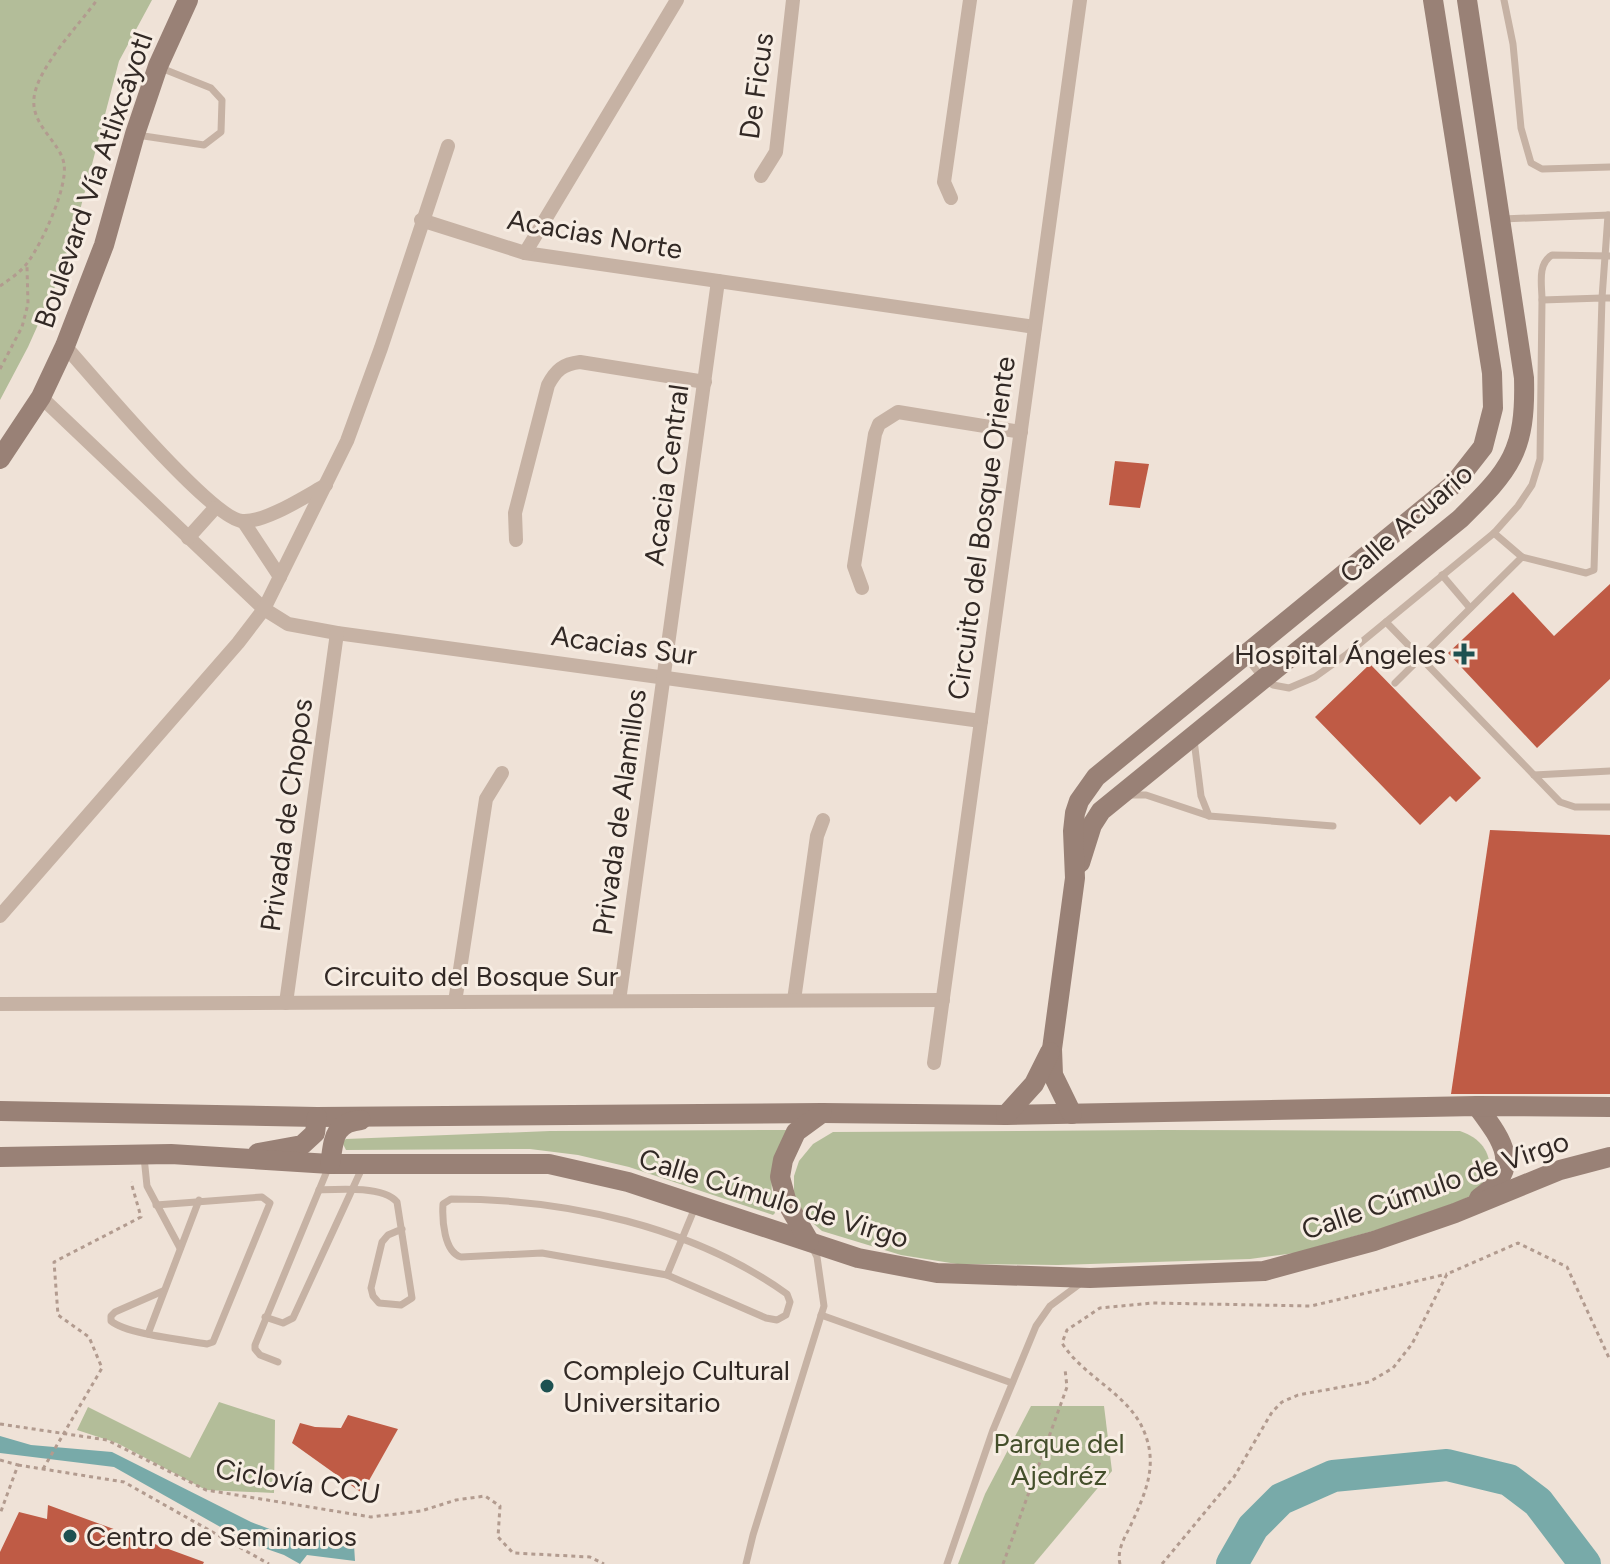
<svg xmlns="http://www.w3.org/2000/svg" width="1610" height="1564" font-family="Figtree,sans-serif">
	<style>
		.green { fill: #b3bd99 }
		.water { fill: #78aaa9 }
		.lines { fill: none; stroke-linecap: round; stroke-linejoin: round }
		.river { stroke: #78aaa9; stroke-width: 32 }
		.building { fill: #bf5b45 }
		.path { stroke: #b29b8f; stroke-width: 3; stroke-dasharray: 4 4; stroke-linecap: butt }
		.lane { stroke: #c6b2a4; stroke-width: 7 }
		.street { stroke: #c6b2a4; stroke-width: 14 }
		.secondary { stroke: #998176; stroke-width: 20 }
		.poi-dot { fill: #1e5151; stroke: #f7ede3; stroke-width: 3 }
		.labels { text-anchor: middle; dominant-baseline: central; stroke-width: 6; stroke-linejoin: round; paint-order: stroke }
		.street-label { font-size: 28px; fill: #322925; stroke: #f7ede3 }
		.poi-label { font-size: 28px; fill: #322925; stroke: #f7ede3; text-anchor: start }
		.park-label { font-size: 28px; fill: #444f2b; stroke: #f7ede3 }
	</style>
	<rect width="100%" height="100%" fill="#efe2d7"/>
	<g class="green">
		<polygon points="0,0 152,0 119,61 67,260 28,347 0,400"/>
		<path d="M 786,1130 L 788,1133 C 774,1164 767,1179 775,1213 L 773,1215 L 629,1167 L 578,1155 L 530,1149 L 346,1150 L 342,1142 L 346,1139 L 550,1131 Z"/>
		<path d="M 1162,1130 L 1460,1131 C 1482,1139 1491,1152 1490,1175 L 1474,1194 L 1458,1202 L 1380,1229 L 1295,1253 L 1250,1259 L 1058,1265 L 957,1264 L 901,1255 L 822,1231 L 807,1218 L 794,1196 L 794,1176 L 799,1161 L 813,1144 L 833,1132 Z"/>
		<polygon points="219,1402 275,1420 274,1493 206,1490 117,1443 77,1430 88,1407 190,1458"/>
		<polygon points="1031,1406 1104,1406 1112,1471 1034,1564 958,1564 985,1494"/>
	</g>
	<polygon class="water" points="0,1436 31,1445 112,1452 251,1522 283,1534 354,1545 355,1561 307,1555 300,1564 284,1555 247,1542 114,1467 0,1453"/>
	<g class="lines">
		<polyline class="river" points="1232,1564 1253,1527 1281,1499 1333,1476 1447,1465 1509,1480 1538,1502 1585,1564"/>
	</g>
	<g class="building">
		<polygon points="1115,461 1149,464 1140,508 1109,505"/>
		<polygon points="1610,584 1610,679 1537,748 1448,653 1513,592 1554,636"/>
		<polygon points="1370,664 1481,778 1456,802 1450,796 1420,825 1315,717"/>
		<polygon points="1490,830 1610,835 1610,1094 1451,1094"/>
		<polygon points="348,1415 398,1429 362,1493 292,1443 300,1423 315,1427 341,1428"/>
		<polygon points="48,1505 204,1562 203,1564 0,1564 0,1552 19,1512 47,1519"/>
	</g>
	<g class="lines">
		<g class="path">
			<path d="M 0,286 C 10,279 21,272 28,262 C 42,243 68,187 64,164 C 60,141 31,126 34,98 C 37,68 79,25 97,0"/>
			<polyline points="0,369 22,327 28,304 27,267"/>
			<polyline points="0,1424 107,1440 206,1490 371,1517 421,1511 456,1500 485,1496 500,1506 498,1537 513,1553 590,1557 604,1564"/>
			<polyline points="0,1460 18,1465 0,1514"/>
			<polyline points="18,1465 124,1482 269,1564"/>
			<polyline points="43,1469 102,1368 89,1337 58,1315 54,1262 141,1217 131,1182"/>
			<polyline points="1003,1564 1067,1387 1065,1369"/>
			<path d="M 1120,1564 C 1117,1552 1123,1540 1129,1529 C 1146,1492 1161,1462 1140,1423 C 1121,1390 1082,1375 1062,1343 L 1067,1330 L 1100,1308 L 1153,1303 L 1311,1306 L 1447,1274"/>
			<polyline points="1162,1564 1234,1477 1272,1412 1282,1402 1298,1395 1369,1382 1393,1368 1412,1344 1447,1274 1518,1243 1567,1267 1610,1360"/>
		</g>
		<g class="lane">
			<polyline points="1504,0 1513,44 1521,128 1531,163 1542,169 1610,167"/>
			<polyline points="137,135 204,145 221,132 222,100 211,88 161,68"/>
			<polyline points="1608,215 1602,298 1610,298"/>
			<polyline points="1502,219 1610,215"/>
			<path d="M 1494,533 L 1522,557 L 1586,573 L 1594,570 L 1602,298 L 1542,300 C 1542,285 1537,264 1552,255 L 1610,256"/>
			<polyline points="1442,575 1470,608"/>
			<polyline points="1386,622 1560,802 1575,807 1610,807"/>
			<polyline points="1246,657 1263,679 1273,685 1289,688 1315,677 1347,654 1494,533 1518,506 1532,485 1540,459 1542,300"/>
			<polyline points="1395,683 1522,557"/>
			<polyline points="1194,740 1201,796 1209,816"/>
			<polyline points="1534,775 1610,771"/>
			<polyline points="1127,795 1146,795 1209,816 1333,826"/>
			<polyline points="144,1157 147,1186 180,1248"/>
			<path d="M 319,1190 C 340,1189 383,1186 397,1202 L 412,1298 L 401,1305 L 379,1303 L 373,1296 L 371,1288 L 382,1242 L 388,1235 L 402,1229"/>
			<path d="M 451,1199 C 566,1199 692,1226 787,1294 L 790,1302 L 786,1315 L 777,1320 L 766,1318 L 667,1275 L 542,1253 L 461,1257 C 444,1252 442,1220 443,1204 Z"/>
			<path d="M 156,1205 L 262,1197 L 270,1203 L 213,1342 L 207,1344 C 185,1340 126,1334 111,1321 L 111,1316 L 115,1312 L 163,1291"/>
			<polyline points="667,1275 696,1205"/>
			<polyline points="821,1315 1012,1383"/>
			<polyline points="265,1317 283,1323 293,1318 363,1166"/>
			<polyline points="148,1334 199,1200"/>
			<polyline points="278,1362 260,1355 255,1349 255,1345 329,1166"/>
			<polyline points="746,1564 753,1535 824,1306 817,1257 812,1247"/>
			<polyline points="947,1564 993,1430 1036,1326 1050,1306 1081,1283"/>
		</g>
		<g class="street">
			<polyline points="761,176 776,152 793,0"/>
			<polyline points="951,198 944,182 970,0"/>
			<polyline points="421,220 525,253 1035,327"/>
			<polyline points="525,253 677,0"/>
			<path d="M 65,346 C 93,377 210,518 242,521 C 265,523 306,496 326,485"/>
			<polyline points="41,397 264,609 288,624 337,633 981,721"/>
			<polyline points="243,521 280,577"/>
			<polyline points="188,538 215,508"/>
			<path d="M 516,540 L 515,513 L 548,385 C 556,370 563,364 580,362 L 705,382"/>
			<polyline points="862,588 854,566 875,434 879,424 898,412 1021,432"/>
			<polyline points="0,916 238,643 264,609 347,441 381,348 448,146"/>
			<polyline points="794,1000 817,836 823,820"/>
			<polyline points="619,1001 718,281"/>
			<polyline points="455,1002 486,799 502,773"/>
			<polyline points="286,1003 337,633"/>
			<polyline points="0,1004 943,1000"/>
			<polyline points="934,1063 1080,0"/>
		</g>
		<g class="secondary">
			<polyline points="0,459 41,397 65,346 104,245 135,134 158,66 188,0"/>
			<path d="M 1080,863 L 1092,825 L 1101,811 L 1460,519 C 1511,469 1526,451 1524,378 L 1467,0"/>
			<path d="M 1477,1106 C 1503,1141 1524,1168 1479,1198"/>
			<polyline points="0,1111 317,1117 822,1113 1006,1115 1477,1106 1610,1107"/>
			<polyline points="1072,1114 1053,1075 1052,1049 1075,878 1073,831 1075,813 1079,801 1096,777 1454,484 1483,447 1493,408 1492,373 1433,0"/>
			<polyline points="1006,1115 1034,1084 1050,1052"/>
			<polyline points="258,1153 302,1145 315,1133 317,1117"/>
			<polyline points="0,1157 171,1154 330,1164 549,1164 628,1182 858,1258 937,1273 1090,1278 1264,1271 1374,1241 1455,1213 1560,1170 1610,1157"/>
			<path d="M 330,1164 C 334,1141 332,1123 361,1120"/>
			<polyline points="809,1241 787,1203 780,1177 783,1160 796,1132 822,1113"/>
		</g>
	</g>
	<g class="poi-dot">
		<path d="M1460 642h8v8h8v8h-8v8h-8v-8h-8v-8h8z"/>
		<circle cx="547" cy="1386" r="8"/>
		<circle cx="70" cy="1536" r="8"/>
	</g>
	<g class="labels">
		<g class="street-label">
			<text transform="translate(756 86) rotate(-82)">De Ficus</text>
			<text transform="translate(93 180) rotate(-71)">Boulevard Vía Atlixcáyotl</text>
			<text transform="translate(595 234) rotate(10)">Acacias Norte</text>
			<text transform="translate(666 475) rotate(-82)">Acacia Central</text>
			<text transform="translate(1406 523) rotate(-41)">Calle Acuario</text>
			<text transform="translate(981 528) rotate(-82)">Circuito del Bosque Oriente</text>
			<text transform="translate(624 645) rotate(8)">Acacias Sur</text>
			<text transform="translate(619 812) rotate(-82)">Privada de Alamillos</text>
			<text transform="translate(286 815) rotate(-82)">Privada de Chopos</text>
			<text x="471" y="976">Circuito del Bosque Sur</text>
			<text transform="translate(1435 1185) rotate(-19)">Calle Cúmulo de Virgo</text>
			<text transform="translate(774 1198) rotate(17)">Calle Cúmulo de Virgo</text>
			<text transform="translate(298 1481) rotate(9)">Ciclovía CCU</text>
		</g>
		<g class="poi-label">
			<text x="1446" y="654" text-anchor="end">Hospital Ángeles</text>
			<text x="563" y="1370">Complejo Cultural<tspan x="563" dy="32">Universitario</tspan></text>
			<text x="86" y="1536">Centro de Seminarios</text>
		</g>
		<g class="park-label">
			<text x="1059" y="1443">Parque del<tspan x="1059" dy="32">Ajedréz</tspan></text>
		</g>
	</g>
</svg>
